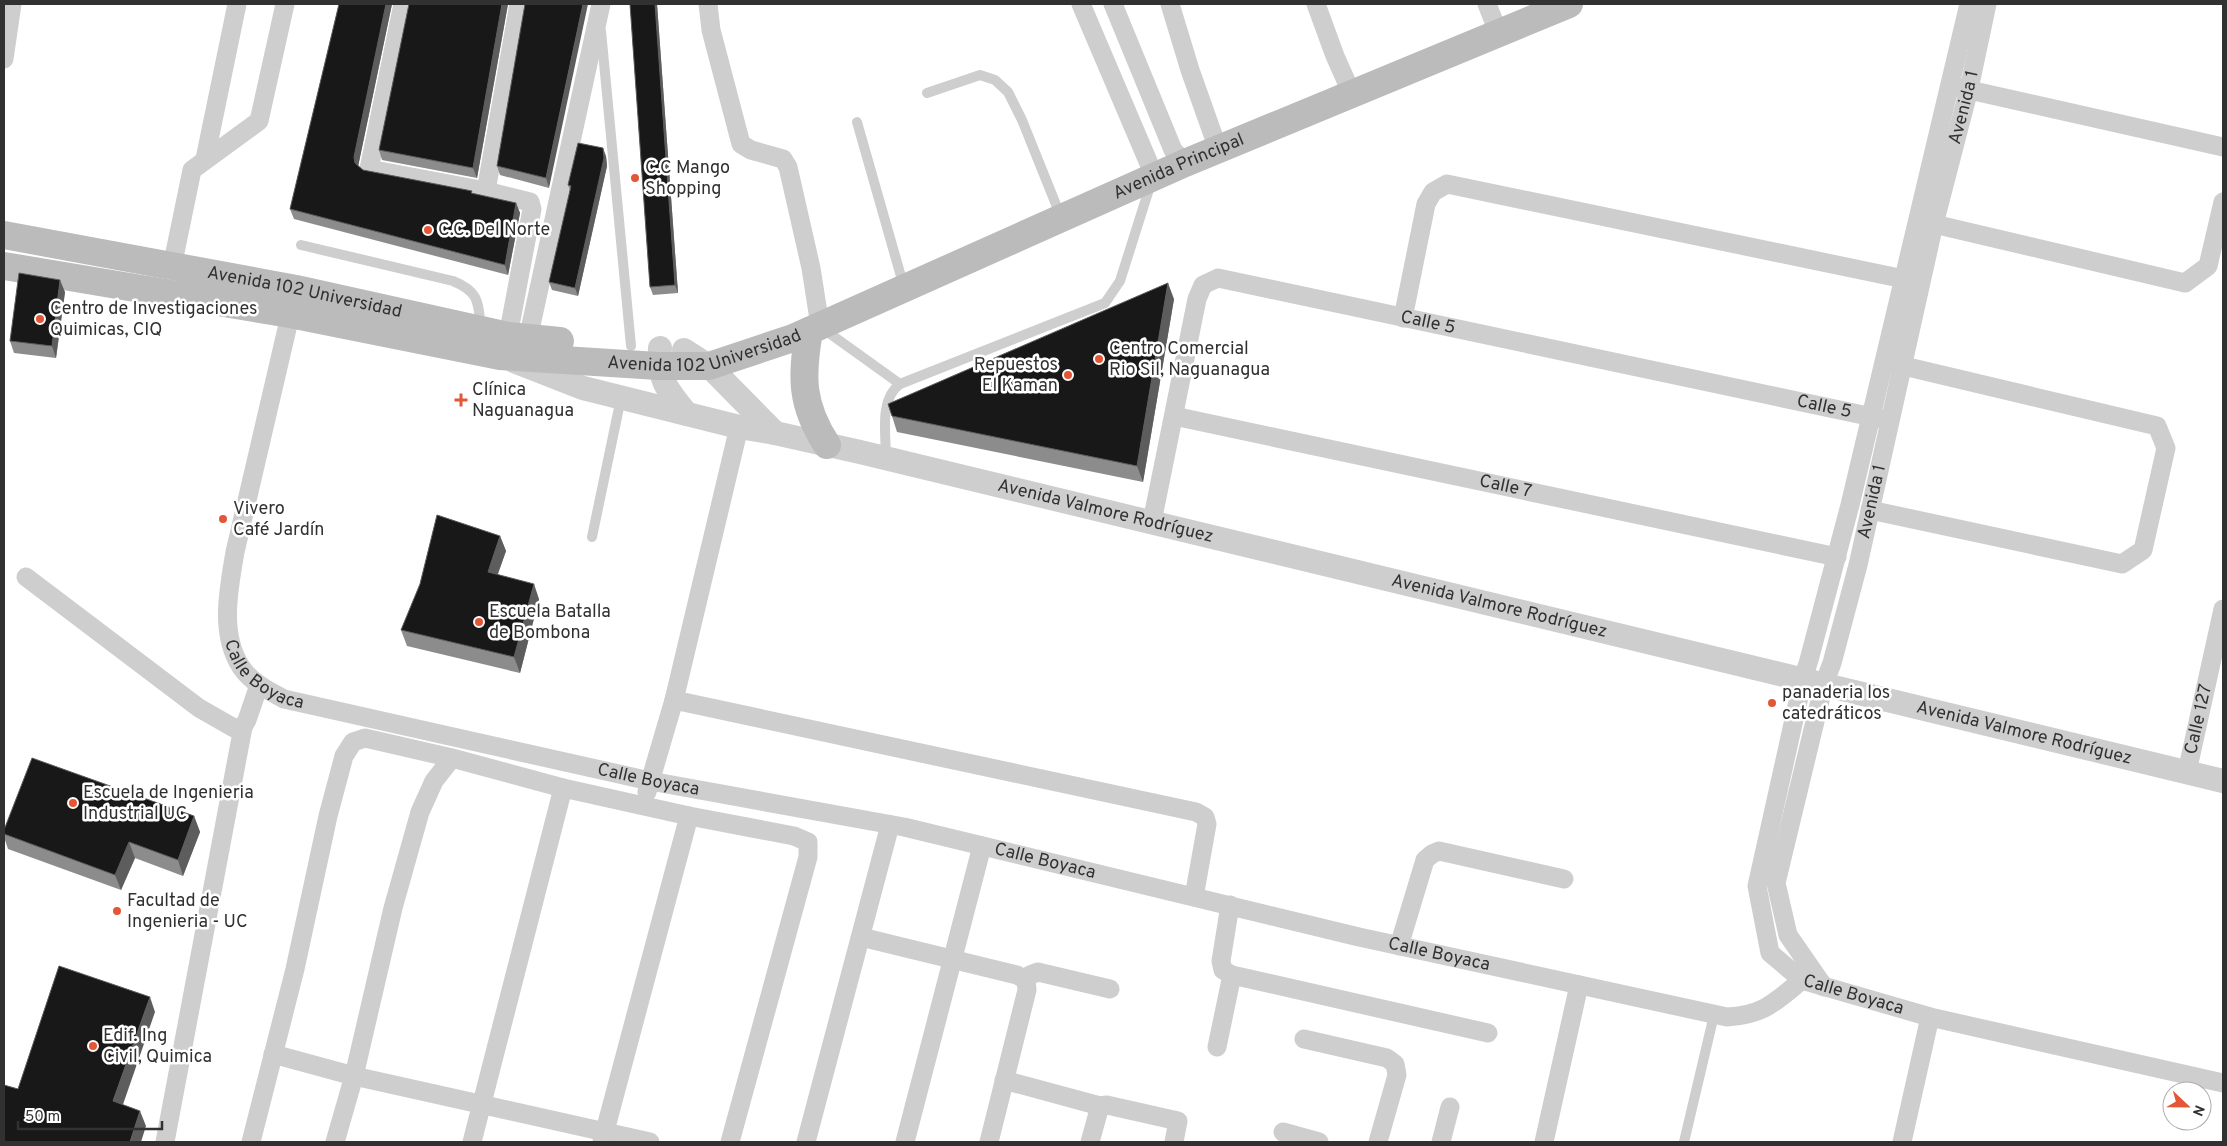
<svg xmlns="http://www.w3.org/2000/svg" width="2227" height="1146" font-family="Overpass,sans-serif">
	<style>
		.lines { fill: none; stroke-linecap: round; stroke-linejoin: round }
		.service { stroke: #cecece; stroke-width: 10 }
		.minor { stroke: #cecece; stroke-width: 19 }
		.tertiary { stroke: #cecece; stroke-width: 24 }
		.secondary { stroke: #bbb; stroke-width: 28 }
		.wall { fill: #8c8c8c }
		.shaded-wall { fill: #5d5d5d }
		.building { fill: #181818; stroke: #5d5d5d }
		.poi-dot { fill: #e35638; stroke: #fff; stroke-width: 2 }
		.labels { text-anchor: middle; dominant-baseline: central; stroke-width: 5; stroke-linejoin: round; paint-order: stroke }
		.street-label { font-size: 18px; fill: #313131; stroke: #fff }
		.poi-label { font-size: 18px; fill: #313131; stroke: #fff; text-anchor: start }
	</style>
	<rect width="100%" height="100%" fill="#fff"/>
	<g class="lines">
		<g class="service">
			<polyline points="601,31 631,346"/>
			<polyline points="927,93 980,75 995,80 1008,92 1022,120 1061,217"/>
			<polyline points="857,122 904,287"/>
			<path d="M 301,245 L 453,281 C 480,292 478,303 481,329"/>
			<polyline points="822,328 900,384"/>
			<path d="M 886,458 C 886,434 879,399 900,384 L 1105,303 L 1120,281 L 1151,183"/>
			<polyline points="592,537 621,398"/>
			<polyline points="1684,1142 1714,1015"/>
		</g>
		<g class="minor">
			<polyline points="403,4 369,169 486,191 530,202 532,209 508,336"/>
			<polyline points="708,4 711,30 741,144 751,150 783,159 788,167 811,268 820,326"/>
			<polyline points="1081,4 1150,166 1153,177"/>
			<polyline points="1113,4 1173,150 1185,163"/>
			<polyline points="1170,4 1190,70 1218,149"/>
			<polyline points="1316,4 1335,56 1351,92"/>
			<polyline points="1487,4 1498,32"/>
			<polyline points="4,59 12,4"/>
			<polyline points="1956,87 2223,147"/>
			<polyline points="205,159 237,4"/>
			<polyline points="486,191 519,4"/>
			<polyline points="1923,224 1934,224 2185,283 2208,266 2223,202"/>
			<polyline points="172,267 192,170 259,121 285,4"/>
			<path id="s1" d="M 293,303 L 235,552 C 229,588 219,633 241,667 C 251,682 269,691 284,699 L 650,781 L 904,827 L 1359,937 L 1727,1017 C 1764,1015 1775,1002 1802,980 L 1930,1017 L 2223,1083"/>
			<polyline points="1403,318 1426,204 1433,192 1447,184 1904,279"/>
			<polyline points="528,339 601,4"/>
			<path id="s2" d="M 1174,416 L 1837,557"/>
			<polyline points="1870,510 2122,564 2143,550 2166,448 2157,426 1891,363"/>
			<path id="s3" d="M 1152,522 L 1197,299 L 1203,285 L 1218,278 L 1882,419"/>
			<polyline points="26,577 199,708 234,728 243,727 247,720 259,685"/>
			<polyline points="674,700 1196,812 1205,817 1207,824 1194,897"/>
			<path id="s4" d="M 2187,772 L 2223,609"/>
			<polyline points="647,792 674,700 739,427"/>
			<polyline points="1230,905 1221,961 1223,970 1232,975 1488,1033"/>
			<polyline points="861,937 1017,975 1026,980 1027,990 989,1142"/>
			<polyline points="1399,946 1425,860 1432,854 1439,851 1564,879"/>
			<polyline points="1026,980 1030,975 1038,972 1110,989"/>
			<polyline points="1802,980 1770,953 1757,886 1803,679 1809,660 1850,505 1969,4"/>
			<path id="s5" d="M 1824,987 L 1788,935 L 1776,883 L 1824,684 L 1832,663 L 1858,565 L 1934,224 L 1969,89 L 1987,4"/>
			<polyline points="1304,1039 1387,1058 1395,1064 1397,1075 1378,1142"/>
			<polyline points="1217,1047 1232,975"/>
			<polyline points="273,1054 354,1076 650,1142"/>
			<polyline points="1004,1080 1100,1106"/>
			<polyline points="1283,1132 1319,1142"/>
			<polyline points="165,1142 243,727"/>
			<polyline points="251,1142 295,969 328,816 344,756 353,742 365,738 452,758 563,788 689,816 794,836 808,842 808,857 730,1142"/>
			<polyline points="335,1142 354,1076 393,908 420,812 434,781 452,758"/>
			<polyline points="472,1142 563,788"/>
			<polyline points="602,1142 689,816"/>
			<polyline points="806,1142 890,825"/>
			<polyline points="905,1142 982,846"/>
			<polyline points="1090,1142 1100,1106 1107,1105 1178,1121 1174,1142"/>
			<polyline points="1441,1142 1450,1107"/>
			<polyline points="1544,1142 1579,985"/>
			<polyline points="1902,1142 1930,1017"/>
		</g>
		<g class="tertiary">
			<path d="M 660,348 C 657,379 668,391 687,414"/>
			<polyline points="684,350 709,366 775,433"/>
			<path id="s6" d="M 514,361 L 583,388 L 739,427 L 775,433 L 860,452 L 2223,781"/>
		</g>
		<g class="secondary">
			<path id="s7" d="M 4,235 L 296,289 L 508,336 L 560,341"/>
			<path id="s8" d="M 4,266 L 290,314 L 500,356 L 658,366 L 709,366 L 793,338 L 1185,163 L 1569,4"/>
			<path d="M 809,331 C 801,377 801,405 827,445"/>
		</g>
	</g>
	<g class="wall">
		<polygon points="339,4 392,4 358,166 363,170 472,191 472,193 516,203 520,213 508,275 294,219 290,209"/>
		<polygon points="409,4 508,4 477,178 382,160 379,150"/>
		<polygon points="525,4 549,188 500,175 497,166"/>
		<polygon points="630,4 657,4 678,293 653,295 650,287"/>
		<polygon points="606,156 607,166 578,296 552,290 549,282 570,190 568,185"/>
		<polygon points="65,292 56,358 14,353 10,341"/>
		<polygon points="1174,299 1143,482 897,432 892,416"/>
		<polygon points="500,536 506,551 498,574 539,599 520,673 407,646 401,630"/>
		<polygon points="194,816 200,832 183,876 135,858 121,890 8,849 4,837 4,830"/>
	</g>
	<g class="shaded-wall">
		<polygon points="386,4 392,4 358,167 355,163 354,157"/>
		<polygon points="502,4 508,4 477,178 473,168"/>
		<polygon points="583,4 588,4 549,188 546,178"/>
		<polygon points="655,4 657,4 678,293 675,285"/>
		<polygon points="603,148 606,156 607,166 578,296 575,288"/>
		<polygon points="516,203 520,213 508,275 505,265"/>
		<polygon points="60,280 65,292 56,358 52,346"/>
		<polygon points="1168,283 1174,299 1143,482 1137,466"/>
		<polygon points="500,536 506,551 493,587 488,572"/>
		<polygon points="534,584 539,599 520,673 514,657"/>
		<polygon points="194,816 200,832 183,876 178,860"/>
		<polygon points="129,842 135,858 121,890 115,875"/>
		<polygon points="150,997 155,1012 119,1116 113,1101"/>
		<polygon points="140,1111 146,1126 141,1142 130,1142"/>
	</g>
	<g class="building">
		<polygon points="339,4 386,4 354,157 355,163 363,170 472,191 471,193 516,203 505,265 290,209"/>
		<polygon points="409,4 502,4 473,168 379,150"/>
		<polygon points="525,4 583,4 546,178 497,166"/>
		<polygon points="630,4 655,4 675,285 650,287"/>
		<polygon points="578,143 603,148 604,158 575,288 549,282 571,186 568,185"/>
		<polygon points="19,273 60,280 52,346 10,341"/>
		<polygon points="1168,283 1137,466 892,416 888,404"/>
		<polygon points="437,515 500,536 488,572 534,584 514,657 401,630 420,584"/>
		<polygon points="32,758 194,816 178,860 129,842 115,875 4,834 4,830"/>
		<polygon points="59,966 150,997 113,1101 140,1111 130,1142 4,1142 4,1085 18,1089"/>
	</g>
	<g class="poi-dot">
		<circle cx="635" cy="178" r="5"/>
		<circle cx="428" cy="230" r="5"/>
		<circle cx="40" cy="319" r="5"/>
		<circle cx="1099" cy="359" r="5"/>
		<circle cx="1068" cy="375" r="5"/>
		<path d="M458.5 392.5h5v5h5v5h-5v5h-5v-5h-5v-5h5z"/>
		<circle cx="223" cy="519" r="5"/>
		<circle cx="479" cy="622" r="5"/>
		<circle cx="1772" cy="703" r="5"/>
		<circle cx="73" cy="803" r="5"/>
		<circle cx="117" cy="911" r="5"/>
		<circle cx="93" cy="1046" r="5"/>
	</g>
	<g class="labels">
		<g class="street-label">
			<text stroke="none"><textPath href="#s5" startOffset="915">Avenida 1</textPath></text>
			<text stroke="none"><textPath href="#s8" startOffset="1224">Avenida Principal</textPath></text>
			<text stroke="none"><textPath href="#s7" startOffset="306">Avenida 102 Universidad</textPath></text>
			<text stroke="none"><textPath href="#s3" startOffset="474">Calle 5</textPath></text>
			<text stroke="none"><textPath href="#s8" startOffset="711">Avenida 102 Universidad</textPath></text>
			<text stroke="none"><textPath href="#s3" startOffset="879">Calle 5</textPath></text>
			<text stroke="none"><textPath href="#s2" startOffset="339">Calle 7</textPath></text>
			<text stroke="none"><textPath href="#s5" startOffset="510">Avenida 1</textPath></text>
			<text stroke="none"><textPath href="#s6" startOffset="611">Avenida Valmore Rodríguez</textPath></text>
			<text stroke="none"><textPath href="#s6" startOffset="1016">Avenida Valmore Rodríguez</textPath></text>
			<text stroke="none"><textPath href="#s1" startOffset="396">Calle Boyaca</textPath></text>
			<text stroke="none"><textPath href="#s4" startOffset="54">Calle 127</textPath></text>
			<text stroke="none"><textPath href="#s6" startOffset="1556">Avenida Valmore Rodríguez</textPath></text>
			<text stroke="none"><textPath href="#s1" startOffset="801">Calle Boyaca</textPath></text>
			<text stroke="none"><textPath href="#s1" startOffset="1206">Calle Boyaca</textPath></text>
			<text stroke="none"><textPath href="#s1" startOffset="1611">Calle Boyaca</textPath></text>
			<text stroke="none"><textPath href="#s1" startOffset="2045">Calle Boyaca</textPath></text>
		</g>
		<g class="poi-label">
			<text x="645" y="168">C.C Mango<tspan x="645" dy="21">Shopping</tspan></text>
			<text x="438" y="230">C.C. Del Norte</text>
			<text x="50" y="309">Centro de Investigaciones<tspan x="50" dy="21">Quimicas, CIQ</tspan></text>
			<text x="1109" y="349">Centro Comercial<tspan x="1109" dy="21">Rio Sil, Naguanagua</tspan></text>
			<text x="1058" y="365" text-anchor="end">Repuestos<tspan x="1058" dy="21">El Kaman</tspan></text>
			<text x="472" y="390">Clínica<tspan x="472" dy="21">Naguanagua</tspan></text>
			<text x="233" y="509">Vivero<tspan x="233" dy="21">Café Jardín</tspan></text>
			<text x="489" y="612">Escuela Batalla<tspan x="489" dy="21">de Bombona</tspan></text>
			<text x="1782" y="693">panaderia los<tspan x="1782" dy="21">catedráticos</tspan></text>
			<text x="83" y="793">Escuela de Ingenieria<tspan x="83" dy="21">Industrial UC</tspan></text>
			<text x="127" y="901">Facultad de<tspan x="127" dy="21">Ingenieria - UC</tspan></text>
			<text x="103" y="1036">Edif. Ing<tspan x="103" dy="21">Civil, Quimica</tspan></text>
		</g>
	</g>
	<rect width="2227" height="1146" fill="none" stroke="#313131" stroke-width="10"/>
	<g transform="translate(2187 1106) rotate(112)"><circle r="24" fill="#ffffff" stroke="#adadad"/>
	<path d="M0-4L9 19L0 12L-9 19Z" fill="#e35638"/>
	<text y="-8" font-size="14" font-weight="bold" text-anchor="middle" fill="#313131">N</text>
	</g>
	<path d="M18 1121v8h144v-8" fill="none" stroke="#313131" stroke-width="2.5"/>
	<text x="25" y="1121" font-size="15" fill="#313131" stroke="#ffffff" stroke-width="4" paint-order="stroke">50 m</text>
</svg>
